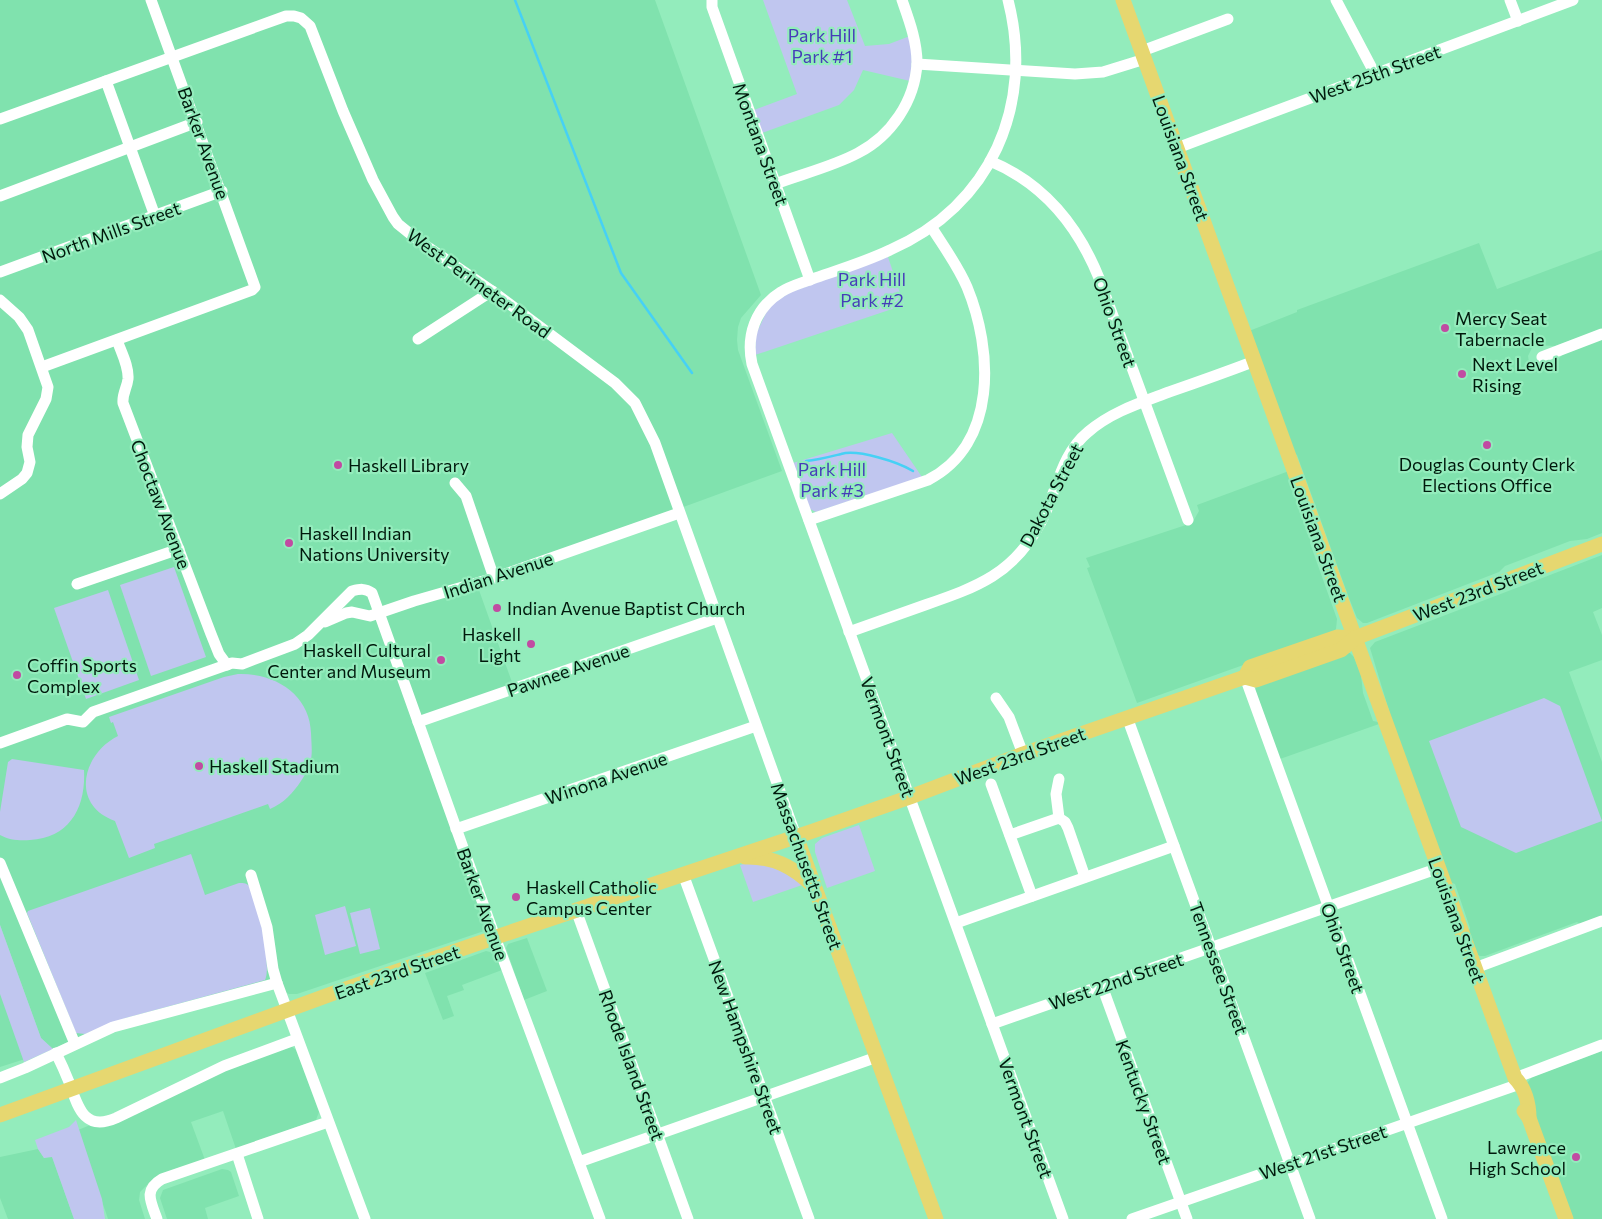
<svg xmlns="http://www.w3.org/2000/svg" width="1602" height="1219" font-family="Commissioner,sans-serif">
	<style>
		.built { fill: #80e2ae }
		.green { fill: #c0c6ef }
		.lines { fill: none; stroke-linecap: round; stroke-linejoin: round }
		.stream { stroke: #46d1f5; stroke-width: 2.5 }
		.minor { stroke: #fff; stroke-width: 11 }
		.major { stroke: #e6d770; stroke-width: 15 }
		.poi-dot { fill: #c14ba2; stroke: #93ecbc; stroke-width: 2 }
		.labels { text-anchor: middle; dominant-baseline: central; stroke-width: 4.5; stroke-linejoin: round; paint-order: stroke }
		.park-label { font-size: 18px; fill: #463cb9; stroke: #93ecbc }
		.street-label { font-size: 18px; fill: #00190c; stroke: #93ecbc }
		.poi-label { font-size: 18px; fill: #00190c; stroke: #93ecbc; text-anchor: start }
	</style>
	<rect width="100%" height="100%" fill="#93ecbc"/>
	<g class="built">
		<polygon points="0,0 655,0 761,295 741,318 738,327 737,340 738,350 782,471 667,513 475,579 513,685 413,719 487,930 297,994 289,994 261,982 126,1018 105,1025 53,1049 41,1038 0,925"/>
		<polygon points="1479,243 1497,289 1602,250 1602,329 1555,346 1537,345 1532,348 1528,356 1529,362 1534,368 1541,371 1545,370 1565,353 1602,339 1602,533 1587,539 1570,541 1505,566 1499,572 1367,623 1363,623 1357,618 1349,598 1297,455 1294,453 1249,331 1297,312 1297,310"/>
		<polygon points="1289,471 1295,495 1311,540 1310,543 1337,619 1336,629 1333,633 1137,703 1087,568 1090,567 1086,558 1192,523 1199,511 1197,505"/>
		<polygon points="1602,555 1602,608 1593,612 1602,635 1602,660 1569,672 1602,762 1602,916 1580,924 1577,922 1485,956 1480,956 1478,955 1468,933 1470,928 1455,884 1450,882 1401,750 1370,648 1375,642"/>
		<polygon points="1344,653 1350,653 1354,657 1361,675 1363,693 1373,721 1378,722 1379,724 1280,759 1255,690 1257,686"/>
		<polygon points="527,938 547,991 524,1000 506,948 508,944"/>
		<polygon points="486,951 494,953 502,970 462,985 464,990 447,996 454,1016 443,1020 425,973"/>
		<polygon points="0,991 25,1059 0,1067"/>
		<polygon points="291,1046 296,1050 319,1112 316,1120 236,1149 223,1111 191,1122 205,1160 149,1183 140,1192 139,1200 145,1219 108,1219 78,1130 234,1067"/>
		<polygon points="1602,1051 1602,1219 1572,1219 1527,1094 1527,1083 1532,1077"/>
		<polygon points="38,1149 44,1158 52,1156 74,1219 8,1219 0,1198 0,1157"/>
		<polygon points="222,1169 228,1170 231,1172 239,1196 205,1208 208,1219 167,1219 160,1198 163,1190"/>
	</g>
	<g class="green">
		<polygon points="763,0 847,0 865,46 889,44 910,36 912,60 910,81 863,70 854,90 839,105 762,133 754,110 797,94"/>
		<polygon points="888,257 904,305 755,355 756,334 766,313 773,303 791,292"/>
		<polygon points="892,433 922,477 816,512 810,509 793,463"/>
		<polygon points="174,567 206,657 151,676 120,585"/>
		<polygon points="108,590 139,680 86,699 54,608"/>
		<path d="M 238,674 C 277,673 310,696 311,733 C 312,755 314,761 301,781 C 293,793 284,803 270,809 L 268,804 L 154,844 L 155,848 L 129,858 L 115,821 C 70,805 82,754 118,736 L 113,722 L 111,723 L 109,717 L 224,677 Z"/>
		<polygon points="1544,698 1560,706 1602,821 1516,853 1461,827 1429,741"/>
		<path d="M 12,759 L 84,770 C 86,807 70,838 30,840 C 20,841 9,840 0,835 L 0,812 L 8,762 Z"/>
		<polygon points="859,825 875,871 827,888 815,852 815,844 822,838"/>
		<path d="M 191,854 L 205,895 L 239,883 C 244,883 247,883 250,887 C 258,900 272,967 265,980 L 126,1018 L 85,1034 L 76,1033 L 27,913 L 28,911 Z"/>
		<polygon points="764,862 805,884 753,902 740,865 748,863"/>
		<polygon points="345,906 356,946 325,955 315,915"/>
		<polygon points="370,908 380,949 360,954 350,913"/>
		<polygon points="0,925 41,1038 53,1049 24,1062 0,994"/>
		<polygon points="76,1120 102,1199 105,1219 74,1219 52,1157 44,1158 38,1149 35,1140 69,1127"/>
	</g>
	<g class="lines">
		<g class="stream">
			<polyline points="515,0 621,273 692,373"/>
			<path d="M 806,461 C 818,460 829,457 841,454 C 858,449 898,462 913,471"/>
		</g>
		<g class="minor">
			<polyline points="712,0 712,7 810,280"/>
			<path d="M 1008,0 C 1035,105 991,206 890,250 C 865,262 838,270 812,279 C 802,283 790,286 781,292 C 755,308 746,336 752,364 L 1063,1219"/>
			<polyline points="1336,0 1375,74"/>
			<polyline points="1510,0 1518,21"/>
			<polyline points="1142,51 1228,19"/>
			<polyline points="917,64 1075,74 1103,72 1145,59"/>
			<polyline points="106,81 155,216"/>
			<polyline points="0,119 286,16 294,16 301,18 310,26 343,111 373,180 393,217 398,224 419,241 492,291 615,383 635,403 655,443 796,836"/>
			<polyline points="1177,148 1573,0"/>
			<path d="M 990,161 C 1043,183 1078,226 1099,278 L 1188,520"/>
			<path d="M 775,184 C 802,174 834,166 858,153 C 891,136 915,101 917,63 C 917,41 909,20 902,0"/>
			<polyline points="0,196 197,122"/>
			<polyline points="0,272 222,191"/>
			<polyline points="0,300 19,317 28,330 48,387 46,399 28,435 27,447 30,462 27,473 22,479 0,494"/>
			<polyline points="418,339 492,291"/>
			<path d="M 117,340 C 121,352 129,366 128,379 C 127,388 122,394 123,403 L 211,634 L 219,654 L 227,665"/>
			<polyline points="1542,357 1602,334"/>
			<polyline points="42,367 252,290 255,287 151,0"/>
			<polyline points="455,483 466,496 494,578"/>
			<path d="M 809,520 L 928,480 C 998,444 993,350 967,287 C 958,266 944,247 932,228"/>
			<polyline points="77,584 179,549"/>
			<polyline points="325,622 346,613 352,612 370,616 414,601 494,578 679,513"/>
			<path d="M 849,632 C 875,623 900,614 925,605 C 977,587 1014,574 1041,522 C 1057,492 1060,455 1088,432 C 1111,412 1140,403 1169,392 C 1198,382 1226,372 1255,361"/>
			<polyline points="1245,677 1442,1219"/>
			<polyline points="996,698 1009,717 1023,754"/>
			<polyline points="1127,717 1310,1219"/>
			<polyline points="418,722 717,618"/>
			<path d="M 0,743 L 67,719 L 83,722 L 93,712 L 232,663 L 242,664 L 295,644 L 308,635 L 352,591 C 360,589 365,588 372,593 L 495,937 L 600,1219"/>
			<polyline points="1059,779 1056,794 1059,818 1065,822 1068,828 1085,877"/>
			<polyline points="991,784 1032,896"/>
			<polyline points="456,829 756,726"/>
			<polyline points="1010,835 1059,818"/>
			<polyline points="0,863 75,1044"/>
			<polyline points="683,874 809,1219"/>
			<polyline points="251,875 267,927 273,969 277,983 365,1219"/>
			<polyline points="576,910 688,1219"/>
			<polyline points="956,923 1174,846"/>
			<polyline points="1475,968 1602,921"/>
			<polyline points="1102,986 1187,1219"/>
			<polyline points="992,1024 1439,868"/>
			<path d="M 56,1053 C 61,1063 65,1072 69,1082 C 78,1107 84,1132 116,1118 L 224,1066 L 297,1039"/>
			<polyline points="0,1078 25,1068 113,1027 277,983"/>
			<polyline points="1515,1078 1602,1045"/>
			<polyline points="237,1154 258,1219"/>
			<polyline points="579,1162 877,1057"/>
			<path d="M 157,1219 C 151,1202 143,1190 162,1179 L 328,1122"/>
			<polyline points="1132,1219 1514,1086"/>
		</g>
		<g class="major">
			<path d="M 1123,0 L 1515,1078 C 1525,1088 1529,1104 1529,1118"/>
			<polyline points="1245,677 1250,667 1337,637 1355,638"/>
			<polyline points="796,836 936,1219"/>
			<path d="M 745,857 C 773,856 794,867 813,886"/>
			<polyline points="1524,1111 1529,1118 1566,1219"/>
			<polyline points="0,1115 334,993 505,934 813,831 910,797 1023,754 1245,677 1256,680 1341,650 1355,638 1602,544"/>
		</g>
	</g>
	<g class="poi-dot">
		<circle cx="1445" cy="328" r="5"/>
		<circle cx="1462" cy="374" r="5"/>
		<circle cx="1487" cy="445" r="5"/>
		<circle cx="338" cy="465" r="5"/>
		<circle cx="289" cy="543" r="5"/>
		<circle cx="497" cy="608" r="5"/>
		<circle cx="531" cy="644" r="5"/>
		<circle cx="441" cy="660" r="5"/>
		<circle cx="17" cy="675" r="5"/>
		<circle cx="199" cy="766" r="5"/>
		<circle cx="516" cy="897" r="5"/>
		<circle cx="1576" cy="1157" r="5"/>
	</g>
	<g class="labels">
		<g class="park-label">
			<text x="822" y="35">Park Hill<tspan x="822" dy="21">Park #1</tspan></text>
			<text x="872" y="279">Park Hill<tspan x="872" dy="21">Park #2</tspan></text>
			<text x="832" y="469">Park Hill<tspan x="832" dy="21">Park #3</tspan></text>
		</g>
		<g class="street-label">
			<text transform="translate(1375 74) rotate(-20)">West 25th Street</text>
			<text transform="translate(204 143) rotate(70)">Barker Avenue</text>
			<text transform="translate(761 144) rotate(70)">Montana Street</text>
			<text transform="translate(1181 158) rotate(70)">Louisiana Street</text>
			<text transform="translate(111 232) rotate(-20)">North Mills Street</text>
			<text transform="translate(479 283) rotate(36)">West Perimeter Road</text>
			<text transform="translate(1115 322) rotate(70)">Ohio Street</text>
			<text transform="translate(1051 495) rotate(-62)">Dakota Street</text>
			<text transform="translate(161 504) rotate(69)">Choctaw Avenue</text>
			<text transform="translate(1319 539) rotate(70)">Louisiana Street</text>
			<text transform="translate(498 575) rotate(-18)">Indian Avenue</text>
			<text transform="translate(1478 591) rotate(-21)">West 23rd Street</text>
			<text transform="translate(568 670) rotate(-19)">Pawnee Avenue</text>
			<text transform="translate(888 737) rotate(70)">Vermont Street</text>
			<text transform="translate(1020 756) rotate(-20)">West 23rd Street</text>
			<text transform="translate(606 778) rotate(-19)">Winona Avenue</text>
			<text transform="translate(807 866) rotate(70)">Massachusetts Street</text>
			<text transform="translate(483 904) rotate(70)">Barker Avenue</text>
			<text transform="translate(1457 920) rotate(70)">Louisiana Street</text>
			<text transform="translate(1343 948) rotate(70)">Ohio Street</text>
			<text transform="translate(1219 968) rotate(70)">Tennessee Street</text>
			<text transform="translate(397 972) rotate(-19)">East 23rd Street</text>
			<text transform="translate(1116 981) rotate(-19)">West 22nd Street</text>
			<text transform="translate(746 1047) rotate(70)">New Hampshire Street</text>
			<text transform="translate(632 1065) rotate(70)">Rhode Island Street</text>
			<text transform="translate(1144 1102) rotate(70)">Kentucky Street</text>
			<text transform="translate(1026 1118) rotate(70)">Vermont Street</text>
			<text transform="translate(1323 1152) rotate(-19)">West 21st Street</text>
		</g>
		<g class="poi-label">
			<text x="1455" y="318">Mercy Seat<tspan x="1455" dy="21">Tabernacle</tspan></text>
			<text x="1472" y="364">Next Level<tspan x="1472" dy="21">Rising</tspan></text>
			<text x="1487" y="464" text-anchor="middle">Douglas County Clerk<tspan x="1487" dy="21">Elections Office</tspan></text>
			<text x="348" y="465">Haskell Library</text>
			<text x="299" y="533">Haskell Indian<tspan x="299" dy="21">Nations University</tspan></text>
			<text x="507" y="608">Indian Avenue Baptist Church</text>
			<text x="521" y="634" text-anchor="end">Haskell<tspan x="521" dy="21">Light</tspan></text>
			<text x="431" y="650" text-anchor="end">Haskell Cultural<tspan x="431" dy="21">Center and Museum</tspan></text>
			<text x="27" y="665">Coffin Sports<tspan x="27" dy="21">Complex</tspan></text>
			<text x="209" y="766">Haskell Stadium</text>
			<text x="526" y="887">Haskell Catholic<tspan x="526" dy="21">Campus Center</tspan></text>
			<text x="1566" y="1147" text-anchor="end">Lawrence<tspan x="1566" dy="21">High School</tspan></text>
		</g>
	</g>
</svg>
